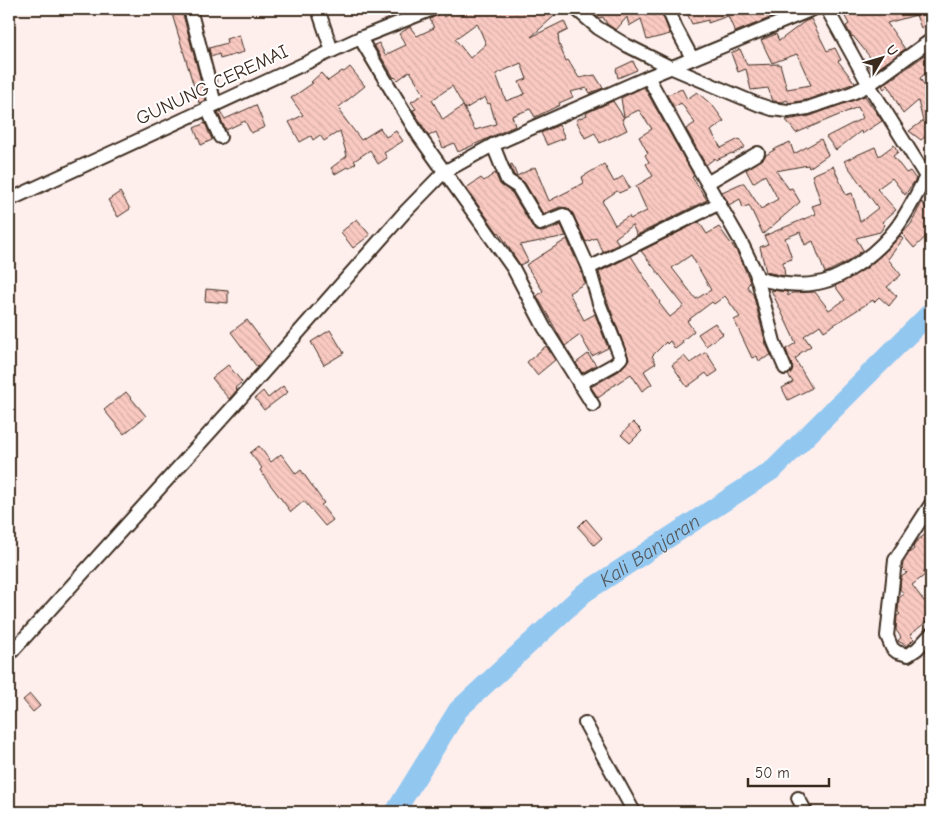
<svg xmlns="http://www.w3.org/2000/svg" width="940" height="821" font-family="'Comic Neue',sans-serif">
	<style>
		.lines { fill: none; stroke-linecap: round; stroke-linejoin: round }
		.river { stroke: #92c7f0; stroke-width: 20 }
		.building { fill: url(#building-back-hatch); stroke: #3b2a1e; fill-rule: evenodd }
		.minor-casing { stroke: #3b2a1e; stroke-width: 16 }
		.minor { stroke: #fff; stroke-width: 12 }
		.labels { text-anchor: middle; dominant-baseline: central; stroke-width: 4; stroke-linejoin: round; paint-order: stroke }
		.street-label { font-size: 19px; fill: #3b2a1e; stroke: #fff }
		.water-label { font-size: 20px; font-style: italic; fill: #55595d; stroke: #fff }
	</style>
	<defs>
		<pattern id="building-back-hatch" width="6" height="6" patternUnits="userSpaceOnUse" patternTransform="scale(1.25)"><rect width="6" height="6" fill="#facac2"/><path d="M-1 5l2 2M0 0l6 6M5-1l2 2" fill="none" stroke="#d7aea6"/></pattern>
	</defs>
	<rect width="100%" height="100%" fill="#feefed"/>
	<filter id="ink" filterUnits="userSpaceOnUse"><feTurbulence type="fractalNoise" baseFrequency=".02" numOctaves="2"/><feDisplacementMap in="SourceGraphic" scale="10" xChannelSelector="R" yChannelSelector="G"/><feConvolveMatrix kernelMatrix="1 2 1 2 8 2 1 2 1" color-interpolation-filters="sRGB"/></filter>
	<g filter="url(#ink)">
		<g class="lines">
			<path class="river" id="s1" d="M 395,812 L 458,710 L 584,593 L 774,469 L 931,312"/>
		</g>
		<g class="building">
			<path d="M 455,9 L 461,15 L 471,9 L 562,9 L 531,37 L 564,21 L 568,30 L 558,35 L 559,44 L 566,61 L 568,60 L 579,78 L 595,75 L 603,88 L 590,93 L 587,88 L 570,92 L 573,97 L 559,103 L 560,105 L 535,117 L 530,109 L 512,116 L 515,126 L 458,152 L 454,143 L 443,148 L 436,132 L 429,136 L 413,110 L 416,109 L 411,102 L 424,94 L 410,71 L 398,80 L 395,77 L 394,78 L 374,45 L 379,43 L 385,55 L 406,45 L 399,34 L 410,27 L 417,36 L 434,28 L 430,19 L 436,16 L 441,11 L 444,17 ZM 477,23 L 486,44 L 470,58 L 455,39 ZM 521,63 L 527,79 L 519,82 L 525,94 L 506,101 L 496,74 ZM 452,86 L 465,109 L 485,97 L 488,104 L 490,103 L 496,124 L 475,130 L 463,106 L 443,120 L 432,100 Z"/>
			<polygon points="588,9 660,9 670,34 647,40 641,19 629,26 627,17 616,30 607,24 603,17 599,18"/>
			<polygon points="685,9 792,9 735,32 728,16 708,23 708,20 692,24"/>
			<polygon points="841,9 887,9 891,15 900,9 931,9 931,22 921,28 916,15 887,23 905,49 873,72 865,61 870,57 853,36 852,37 846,26 849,24"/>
			<polygon points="182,11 206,100 199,103 172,14"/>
			<polygon points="811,19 827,51 835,48 841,60 838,61 855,83 806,100 789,103 787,100 782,102 773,101 768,88 751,90 746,69 738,72 731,53 740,49 747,65 780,64 787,89 811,85 797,54 772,63 761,40 776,34 779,41 804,22"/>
			<polygon points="239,35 244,52 220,59 219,54 211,57 209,48 227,43 226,39"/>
			<polygon points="925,55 931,63 931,69 920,78 931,98 931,142 928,142 926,136 921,140 909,131 923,121 918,101 903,114 888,85 884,89 882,86"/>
			<polygon points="633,61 637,70 618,78 616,69"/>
			<polygon points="350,67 365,86 339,107 342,110 339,111 361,140 380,128 386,137 396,131 403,141 384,153 387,158 378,164 370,150 354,161 356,163 348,168 347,167 335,174 331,168 347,156 340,131 324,141 320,135 313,140 311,136 300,142 289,122 303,115 291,98 313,83 311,82 321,73 328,81 342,71 344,72"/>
			<polygon points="644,87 694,176 692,177 707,200 637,235 632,225 615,238 619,244 603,252 596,238 586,242 573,214 568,208 560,207 543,214 525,183 514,175 510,165 512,164 517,176 535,167 549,201 584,183 582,177 604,164 614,182 623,176 630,188 619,193 617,191 602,201 615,225 629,216 630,219 647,211 636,186 653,176 646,164 649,162 645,155 648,153 639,137 652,129 639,110 624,117 621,98"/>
			<polygon points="682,89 687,99 697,92 713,106 724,121 711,131 721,148 739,139 745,147 733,154 732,153 716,160 715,158 706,165 686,129 695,123 681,103 674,107 667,95"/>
			<polygon points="865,96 882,121 862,134 861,131 836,150 826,137 863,118 858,107 796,133 786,120 810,116"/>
			<polygon points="613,101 624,118 622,119 627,130 600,143 595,133 585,138 576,120 587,115 586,113"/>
			<polygon points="256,105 265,127 251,133 245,121 226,130 218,113 220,111 225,119"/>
			<polygon points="205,123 212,140 201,145 194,128"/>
			<polygon points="559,125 565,138 547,145 541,133"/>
			<polygon points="821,139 828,155 809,168 808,165 776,171 789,189 792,188 800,202 763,234 749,205 743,208 740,199 729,205 722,192 742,183 744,183 761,209 778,199 765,175 753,183 746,170 762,160 766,155 777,148 790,142 794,154"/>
			<polygon points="894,145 898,152 893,156 906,173 910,171 916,179 905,195 892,178 877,189 896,210 882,222 885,225 880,232 856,238 863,250 847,262 825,273 813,241 805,245 800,232 785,238 792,259 783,262 785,276 766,272 760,247 768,244 764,236 816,214 812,206 821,203 812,175 833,166 846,195 852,193 860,222 878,208 844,161 875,147 879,156"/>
			<polygon points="495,173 500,184 512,193 535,231 543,232 561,225 566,236 520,245 528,261 520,265 499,232 498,233 466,188 481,178 484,181"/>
			<polygon points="120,192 130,209 118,217 108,200"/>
			<polygon points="922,202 928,211 931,208 931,232 914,248 902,234 911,224"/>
			<polygon points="357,219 370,235 353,248 341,232"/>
			<path d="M 699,222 L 707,234 L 719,227 L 737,252 L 748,276 L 750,283 L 747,286 L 753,294 L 766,344 L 771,355 L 759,361 L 757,356 L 752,358 L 734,320 L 740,317 L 725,296 L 714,304 L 712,302 L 687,321 L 694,331 L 682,341 L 683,343 L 675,349 L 670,341 L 667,344 L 666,342 L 652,356 L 656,363 L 644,371 L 652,384 L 642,391 L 631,374 L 604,392 L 605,393 L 598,398 L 591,387 L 619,371 L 629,359 L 607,300 L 599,272 L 631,256 L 660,302 L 659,303 L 670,317 L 684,306 L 641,251 ZM 691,255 L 711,290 L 696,299 L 672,268 Z"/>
			<polygon points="900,236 903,239 888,259 901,275 887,287 897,296 889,306 879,297 874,302 873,300 824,331 820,325 804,336 811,346 799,354 800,355 795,359 812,388 788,400 782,388 793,382 788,375 793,369 786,349 796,343 771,290 787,292 788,296 792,293 815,292 829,310 845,300 835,286 867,268 887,250"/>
			<polygon points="567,239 581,271 585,283 569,293 584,320 595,314 608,348 592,356 580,335 565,346 537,296 543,291 526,265"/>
			<polygon points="206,289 228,291 228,303 205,301"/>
			<polygon points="247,320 271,352 257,367 231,332"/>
			<polygon points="715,323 723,334 706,346 698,334"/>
			<polygon points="330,330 344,353 324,365 311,342"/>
			<polygon points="546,346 555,360 537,375 527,362"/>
			<polygon points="706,352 718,371 709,377 706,373 687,387 672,365 684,356 690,363"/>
			<polygon points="588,354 596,365 582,373 576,363"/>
			<polygon points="228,365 242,382 235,388 237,390 229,399 212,378"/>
			<polygon points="283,386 288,392 264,410 255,398 263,391 268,398"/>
			<polygon points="126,392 146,416 124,434 104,410"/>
			<polygon points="633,422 642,431 630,443 621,435"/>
			<polygon points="259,446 271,462 281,454 296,474 301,470 324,503 321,505 333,520 325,526 304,501 291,512 263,475 260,470 262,468 250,453"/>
			<polygon points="586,519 602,538 594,545 578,527"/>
			<polygon points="931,530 931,566 923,573 925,575 912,585 924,601 931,595 931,618 910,635 914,639 907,646 898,641 901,637 896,630 897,616 900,614 898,612 899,598 904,594 900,589 901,577 907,573 902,568 903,563 909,553 914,549 913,547 918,540"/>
			<polygon points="30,694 40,706 33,712 23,700"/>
		</g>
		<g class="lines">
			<defs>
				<g id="minor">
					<polyline points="190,9 215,104"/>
					<polyline points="318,9 332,51"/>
					<polyline points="576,9 598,28 626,45 672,68 757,104 772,109 788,111 808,108 852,93 869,85 931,40"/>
					<polyline points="668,9 676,28 692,58"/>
					<polyline points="827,9 869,85 930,183"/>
					<polyline points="360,38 419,136 513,268 544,327 593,405"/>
					<polyline points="648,77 691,155 741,242 756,273 774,342 785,368"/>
					<polyline points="207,108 220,137"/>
					<polyline points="493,145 507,180 518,187 540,224 563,215 566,217 589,268"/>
					<polyline points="707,183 758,153"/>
					<polyline points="9,200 360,38 433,9"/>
					<path d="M 757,278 C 777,284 797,287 818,283 C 846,278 881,249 897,227 C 908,212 917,193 926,177 L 931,174"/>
					<polyline points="579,384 615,364 621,358 599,303 589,268 720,203"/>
					<polyline points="931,504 895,560 887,636 892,648 897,652 908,655 917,649 931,634"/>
					<polyline points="9,655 231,409 404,213 444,172 493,145 648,77 813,9"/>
					<polyline points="585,723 634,812"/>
					<polyline points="798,798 806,812"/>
				</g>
			</defs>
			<use href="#minor" class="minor-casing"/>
			<use href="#minor" class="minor"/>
		</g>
	</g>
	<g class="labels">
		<g class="street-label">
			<text transform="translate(212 85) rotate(-25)">GUNUNG CEREMAI</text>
		</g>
		<g class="water-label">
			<text stroke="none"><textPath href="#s1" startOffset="370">Kali Banjaran</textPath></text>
		</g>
	</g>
	<rect width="940" height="821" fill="none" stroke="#fff" stroke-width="30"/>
	<rect x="15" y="15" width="910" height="791" fill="none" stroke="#3b2a1e" stroke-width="2" filter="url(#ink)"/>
	<g transform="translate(882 58) rotate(52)" stroke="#ffffff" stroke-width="4" paint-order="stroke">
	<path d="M0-4L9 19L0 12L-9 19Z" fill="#3b2a1e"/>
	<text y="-8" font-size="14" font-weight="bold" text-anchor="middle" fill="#3b2a1e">U</text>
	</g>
	<path d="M748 778v8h81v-8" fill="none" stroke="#3b2a1e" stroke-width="2.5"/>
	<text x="755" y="778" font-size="15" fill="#3b2a1e" stroke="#ffffff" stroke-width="4" paint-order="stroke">50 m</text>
</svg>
